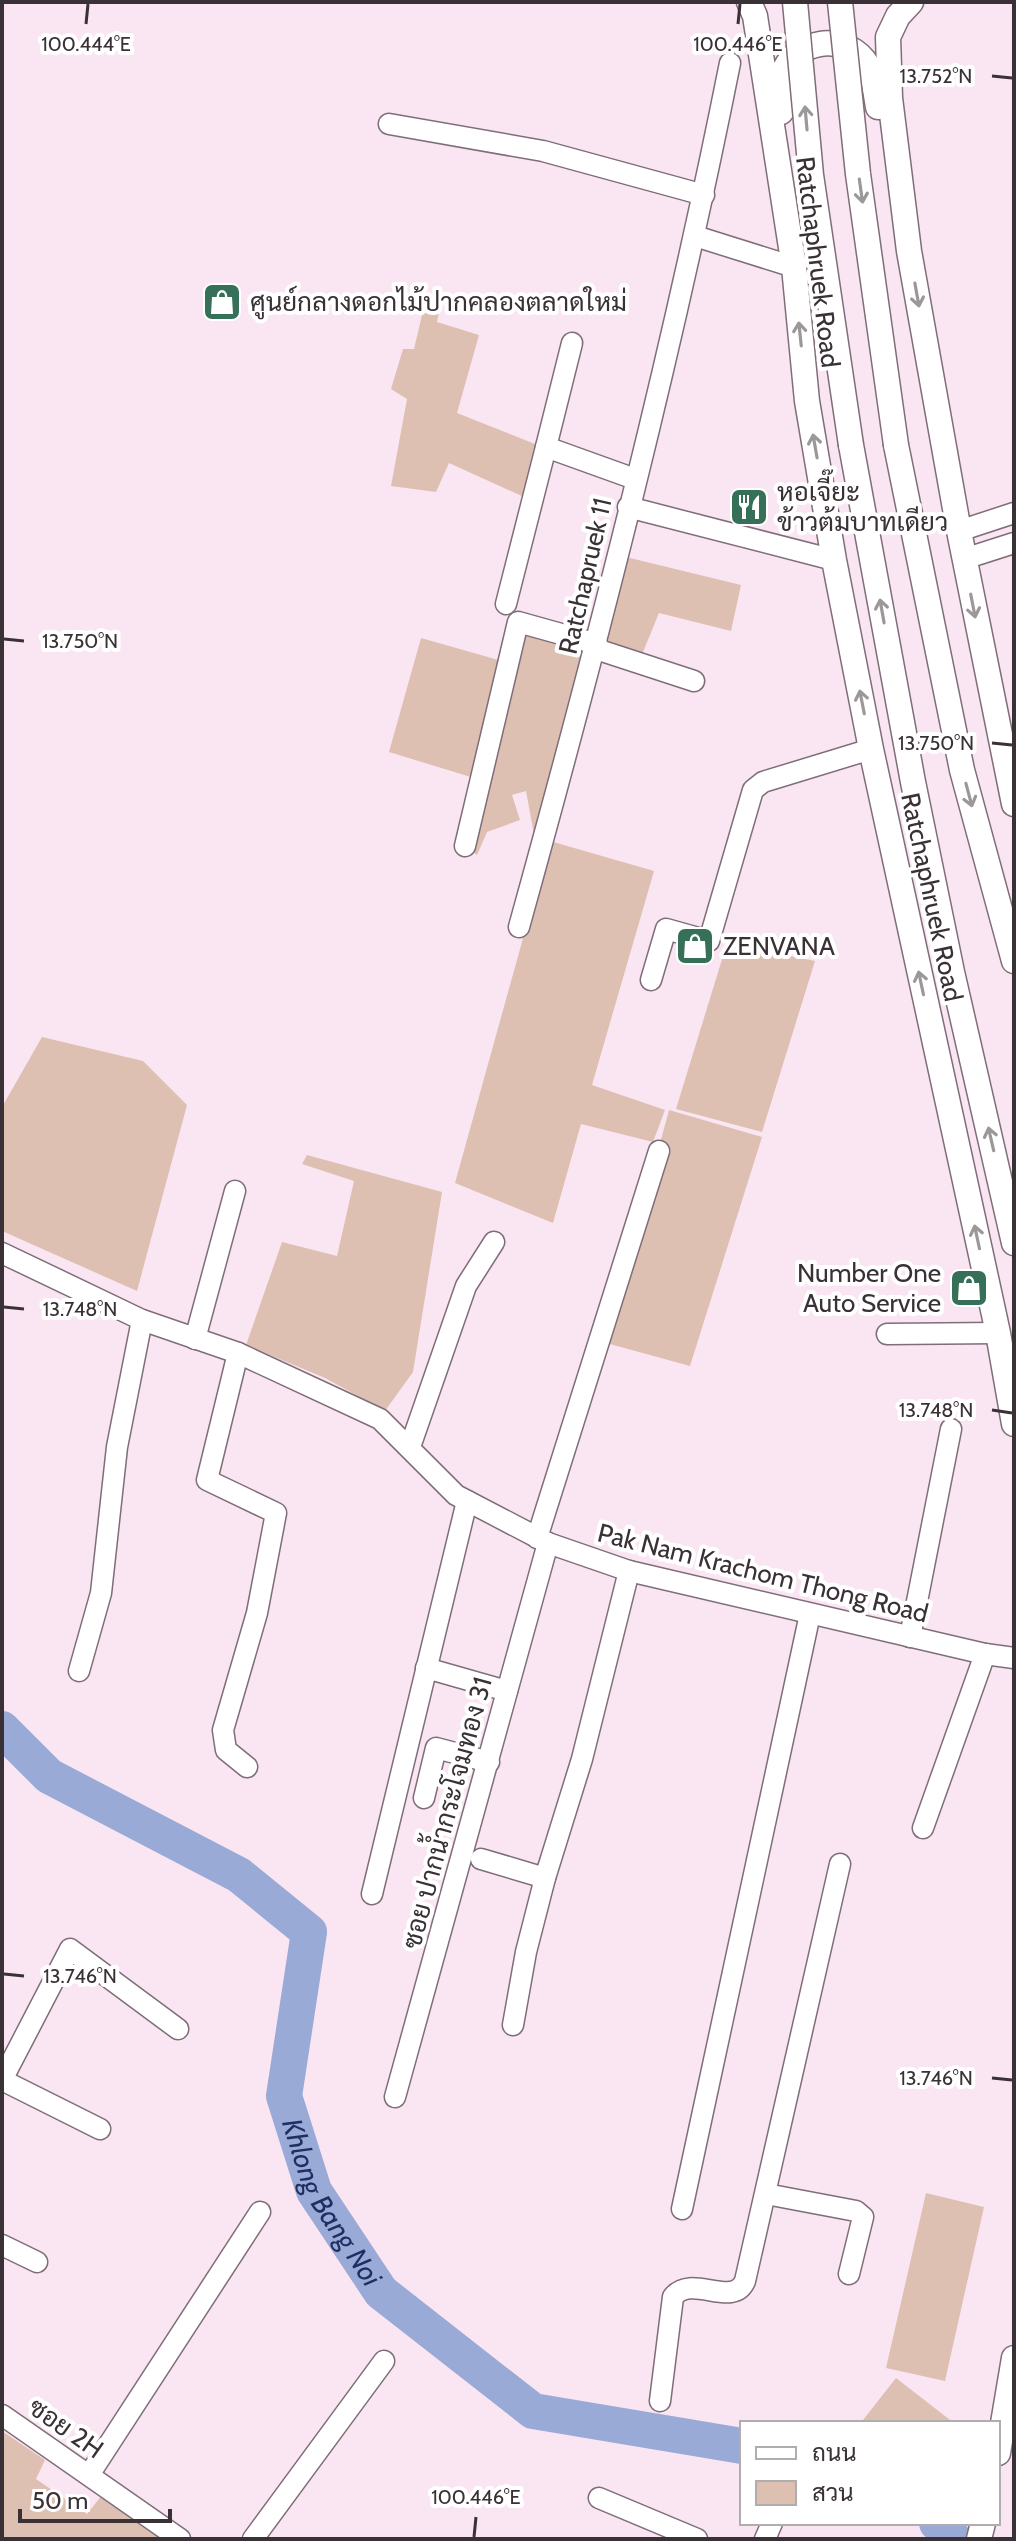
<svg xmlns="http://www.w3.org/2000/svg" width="1016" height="2541" font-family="Cabin,Sarabun,sans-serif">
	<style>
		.green { fill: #dec0b2 }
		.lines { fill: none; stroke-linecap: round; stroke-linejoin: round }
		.river { stroke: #9aaad6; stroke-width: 36 }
		.minor-casing { stroke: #7f6d79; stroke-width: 23 }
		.major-casing { stroke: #7f6d79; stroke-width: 27 }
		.minor { stroke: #fff; stroke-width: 20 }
		.major { stroke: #fff; stroke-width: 24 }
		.major-bridge-casing { stroke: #7f6d79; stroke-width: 27; stroke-linecap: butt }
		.major-bridge { stroke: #fff; stroke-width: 24 }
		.oneway { stroke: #9c989a }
		.ticks { fill: none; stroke: #393136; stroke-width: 3 }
		.labels { text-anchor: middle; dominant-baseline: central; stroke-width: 8; stroke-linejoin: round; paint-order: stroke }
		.street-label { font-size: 26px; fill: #393136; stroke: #fff }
		.poi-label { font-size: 26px; fill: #393136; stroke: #fff; text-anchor: start }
		.water-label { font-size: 28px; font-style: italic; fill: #1f2e63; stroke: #fff }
		.ticks-label { font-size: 20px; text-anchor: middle; fill: #393136; stroke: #fff; stroke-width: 8; stroke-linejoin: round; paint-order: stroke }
	</style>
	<rect width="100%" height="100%" fill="#fae6f3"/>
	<g class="green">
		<polygon points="426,298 441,302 437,322 479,335 457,413 535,444 524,497 449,463 436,492 391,486 407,399 391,389 403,349 414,349"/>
		<polygon points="626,557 741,585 731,631 659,613 641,657 606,643"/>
		<polygon points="523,633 588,648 535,840 526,791 512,795 520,820 487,832 477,855 465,846"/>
		<polygon points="421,638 502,661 474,778 389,752"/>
		<polygon points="550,841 654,871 592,1085 665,1110 653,1142 581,1124 553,1223 455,1183"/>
		<polygon points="727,943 815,961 762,1132 676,1109"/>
		<polygon points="42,1037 143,1061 187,1105 137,1291 2,1231 2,1107"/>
		<polygon points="669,1110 762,1137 690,1366 606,1343"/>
		<polygon points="307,1155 442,1192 413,1372 385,1411 325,1378 246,1345 282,1242 337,1256 354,1181 302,1164"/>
		<polygon points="926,2193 984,2207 945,2381 886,2368"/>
		<polygon points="896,2378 954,2423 867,2423 863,2420"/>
		<polygon points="2,2431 45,2460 36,2479 87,2514 102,2495 162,2535 160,2539 2,2539"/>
	</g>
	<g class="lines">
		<g class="river">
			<path id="s1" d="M 2,1729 L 49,1776 L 239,1875 L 309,1932 L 284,2096 L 314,2191 L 381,2292 L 533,2411 L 742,2446"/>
			<polyline points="937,2523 954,2539"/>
		</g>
		<defs>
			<g id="minor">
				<polyline points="389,124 543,151 704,195"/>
				<polyline points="695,236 794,267"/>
				<polyline points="546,447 572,343"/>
				<polyline points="628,507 834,560"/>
				<polyline points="959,531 1014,513"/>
				<polyline points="964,559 1014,543"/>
				<polyline points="506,604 546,447 635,479"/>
				<polyline points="596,649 694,681"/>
				<polyline points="465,846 518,622 597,644"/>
				<path d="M 519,927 C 598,642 672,354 730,63"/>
				<polyline points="651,980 666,929 709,941 753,790 763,782 871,749"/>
				<polyline points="2,1253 142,1320 238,1353 380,1419 456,1495 548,1543 629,1571 985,1654 1014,1658"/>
				<polyline points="887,1334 998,1333"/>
				<polyline points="195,1339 235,1191"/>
				<polyline points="238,1353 207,1480 276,1513 257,1613 223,1730 226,1750 247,1767"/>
				<polyline points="410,1447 466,1286 494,1242"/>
				<polyline points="537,1538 659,1151"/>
				<polyline points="910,1637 951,1429"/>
				<polyline points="426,1668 507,1691"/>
				<polyline points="79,1671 101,1593 117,1447 142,1320"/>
				<polyline points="424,1798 436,1748 489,1762"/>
				<polyline points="923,1828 985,1654"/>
				<polyline points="481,1859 545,1878 582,1759 629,1571"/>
				<polyline points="372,1894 467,1501"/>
				<polyline points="513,2025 526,1952 545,1878"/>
				<polyline points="2,2080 70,1949 178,2029"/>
				<polyline points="2,2080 100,2129"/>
				<polyline points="395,2097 548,1543"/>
				<polyline points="766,2194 856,2211 863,2217 849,2274"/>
				<polyline points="682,2209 810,1614"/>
				<polyline points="2,2245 37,2262"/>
				<path d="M 660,2401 L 673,2297 C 691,2273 733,2309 745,2281 L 840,1864"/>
				<polyline points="2,2415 180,2539"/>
				<polyline points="89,2475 260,2212"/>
				<polyline points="599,2498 697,2539"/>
				<polyline points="253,2539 384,2361"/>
				<polyline points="765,2539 772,2523"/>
			</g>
			<g id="major">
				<polyline points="749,2 755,16 794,267 807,401 834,560 871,749 998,1333 1014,1424"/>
				<polyline points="911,2 898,16 888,37 890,98 909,251 959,531 1014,804"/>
				<path d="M 781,112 C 781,100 778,87 782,75 C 794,41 841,32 864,60 C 874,73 875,91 878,107"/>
				<polyline points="851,445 913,782 952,972 1014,1243"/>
				<polyline points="896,445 962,770 1014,961"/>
				<polyline points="998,2453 1014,2358"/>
				<polyline points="979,2539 983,2523"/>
			</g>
		</defs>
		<use href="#minor" class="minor-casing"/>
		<use href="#major" class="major-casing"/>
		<use href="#minor" class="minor"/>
		<use href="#major" class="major"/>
		<defs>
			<g id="major-bridge">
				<polyline points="795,2 811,175 851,445"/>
				<polyline points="840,2 858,174 896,445"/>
			</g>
		</defs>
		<use href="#major-bridge" class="major-bridge-casing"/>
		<use href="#major-bridge" class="major-bridge"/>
	</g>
	<defs><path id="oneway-shaft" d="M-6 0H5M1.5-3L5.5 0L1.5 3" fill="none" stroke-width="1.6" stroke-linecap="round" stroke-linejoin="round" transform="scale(2)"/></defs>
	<g class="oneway">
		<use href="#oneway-shaft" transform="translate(806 118) rotate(-95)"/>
		<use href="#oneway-shaft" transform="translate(861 191) rotate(82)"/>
		<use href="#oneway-shaft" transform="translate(917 295) rotate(80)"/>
		<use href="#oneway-shaft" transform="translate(800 334) rotate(-96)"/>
		<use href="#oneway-shaft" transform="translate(815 446) rotate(-100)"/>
		<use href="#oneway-shaft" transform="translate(973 606) rotate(79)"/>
		<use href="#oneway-shaft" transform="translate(882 611) rotate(-100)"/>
		<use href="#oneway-shaft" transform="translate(862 702) rotate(-101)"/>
		<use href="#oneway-shaft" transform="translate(969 795) rotate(75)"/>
		<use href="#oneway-shaft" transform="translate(921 983) rotate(-102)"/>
		<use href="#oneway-shaft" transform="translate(991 1139) rotate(-103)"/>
		<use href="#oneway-shaft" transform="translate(977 1237) rotate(-102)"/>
	</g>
	<path class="ticks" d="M 86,24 L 88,4M 738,24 L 740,4M 992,76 L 1012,78M 4,639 L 24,641M 992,743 L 1012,745M 4,1307 L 24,1309M 992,1410 L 1012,1413M 4,1974 L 24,1976M 992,2078 L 1012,2080M 474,2537 L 476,2517"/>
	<defs>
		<symbol id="shop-square" viewBox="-11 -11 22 22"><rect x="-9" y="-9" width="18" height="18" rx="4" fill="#377059" stroke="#fff"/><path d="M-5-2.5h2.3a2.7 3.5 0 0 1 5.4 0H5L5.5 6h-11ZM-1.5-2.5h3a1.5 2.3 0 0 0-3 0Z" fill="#fff"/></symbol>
		<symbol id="restaurant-square" viewBox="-11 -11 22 22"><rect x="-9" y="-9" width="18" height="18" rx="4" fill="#377059" stroke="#fff"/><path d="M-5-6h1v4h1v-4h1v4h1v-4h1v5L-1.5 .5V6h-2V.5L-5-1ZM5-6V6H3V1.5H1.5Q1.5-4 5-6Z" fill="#fff"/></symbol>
	</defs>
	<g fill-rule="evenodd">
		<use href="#shop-square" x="200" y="280" width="44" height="44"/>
		<use href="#restaurant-square" x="727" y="485" width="44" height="44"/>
		<use href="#shop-square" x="673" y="924" width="44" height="44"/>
		<use href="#shop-square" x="947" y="1266" width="44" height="44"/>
	</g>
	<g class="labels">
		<g class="street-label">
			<text transform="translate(818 262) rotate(83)">Ratchaphruek Road</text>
			<text transform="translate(585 576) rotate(-77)">Ratchapruek 11</text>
			<text transform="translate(932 897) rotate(78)">Ratchaphruek Road</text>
			<text transform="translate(763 1573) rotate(14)">Pak Nam Krachom Thong Road</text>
			<text transform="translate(447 1813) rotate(-75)">ซอย ปากน้ำกระโจมทอง 31</text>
			<text transform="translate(66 2428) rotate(35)">ซอย 2H</text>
		</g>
		<g class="poi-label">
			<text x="250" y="302">ศูนย์กลางดอกไม้ปากคลองตลาดใหม่</text>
			<text x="777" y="492">หอเจี๊ยะ<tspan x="777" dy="30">ข้าวต้มบาทเดียว</tspan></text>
			<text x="723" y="946">ZENVANA</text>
			<text x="941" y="1273" text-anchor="end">Number One<tspan x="941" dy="30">Auto Service</tspan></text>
		</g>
		<g class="water-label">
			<text stroke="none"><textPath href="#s1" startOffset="654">Khlong Bang Noi</textPath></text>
		</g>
	</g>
	<g class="ticks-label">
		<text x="86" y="51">100.444°E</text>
		<text x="738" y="51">100.446°E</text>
		<text x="936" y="83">13.752°N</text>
		<text x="80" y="648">13.750°N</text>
		<text x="936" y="750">13.750°N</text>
		<text x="80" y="1316">13.748°N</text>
		<text x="936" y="1417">13.748°N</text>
		<text x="80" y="1983">13.746°N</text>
		<text x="936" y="2085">13.746°N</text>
		<text x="476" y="2504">100.446°E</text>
	</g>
	<rect width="1016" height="2541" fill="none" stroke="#393136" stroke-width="8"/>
	<rect x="740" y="2421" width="260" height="104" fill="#ffffff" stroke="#b0adaf" stroke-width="2"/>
	<rect x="756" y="2447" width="40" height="12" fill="#ffffff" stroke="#b0adaf" stroke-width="2"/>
	<text x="812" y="2461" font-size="24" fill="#393136">ถนน</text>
	<rect x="756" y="2481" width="40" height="24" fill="#dec0b2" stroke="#b0adaf" stroke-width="2"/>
	<text x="812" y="2501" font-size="24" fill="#393136">สวน</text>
	<path d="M20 2509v12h150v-12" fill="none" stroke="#393136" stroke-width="4"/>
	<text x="32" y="2509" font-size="24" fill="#393136" stroke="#ffffff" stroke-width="6" paint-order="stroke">50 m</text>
</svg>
